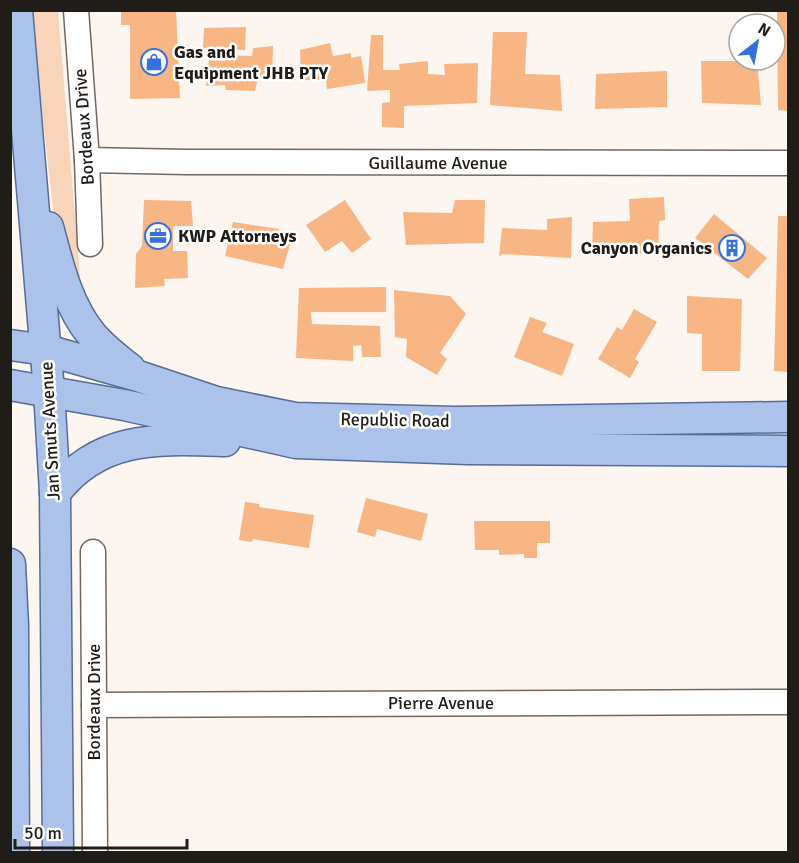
<svg xmlns="http://www.w3.org/2000/svg" width="799" height="863" font-family="Signika,sans-serif">
	<style>
		.green { fill: #f7d4ba }
		.building { fill: #f7b683 }
		.lines { fill: none; stroke-linecap: round; stroke-linejoin: round }
		.minor-casing { stroke: #73685f; stroke-width: 27 }
		.major-casing { stroke: #566d98; stroke-width: 33 }
		.minor { stroke: #fff; stroke-width: 24 }
		.major { stroke: #abc2eb; stroke-width: 30 }
		.labels { text-anchor: middle; dominant-baseline: central; stroke-width: 5; stroke-linejoin: round; paint-order: stroke }
		.poi-label { font-size: 18px; font-weight: bold; fill: #201c18; stroke: #fff; text-anchor: start }
		.street-label { font-size: 18px; fill: #201c18; stroke: #fff }
	</style>
	<rect width="100%" height="100%" fill="#fdf5ef"/>
	<polygon class="green" points="31,11 58,11 81,289 53,209"/>
	<g class="building">
		<polygon points="121,10 176,10 180,98 130,99 130,25 121,25"/>
		<polygon points="777,10 788,10 788,111 778,110"/>
		<polygon points="246,27 245,50 203,48 204,28"/>
		<polygon points="493,32 527,32 525,74 560,75 562,111 490,105"/>
		<polygon points="371,35 383,35 383,70 400,70 399,64 428,61 428,74 445,75 444,64 478,63 477,103 404,106 404,128 382,127 382,103 390,102 390,90 367,91"/>
		<polygon points="330,43 333,56 351,53 351,58 361,56 365,83 327,89 326,80 301,80 300,50"/>
		<polygon points="273,46 272,78 258,78 255,91 226,90 225,85 206,86 209,59 223,61 224,55 252,56 253,48"/>
		<polygon points="701,61 757,61 761,105 702,103"/>
		<polygon points="667,71 667,107 595,109 596,74"/>
		<polygon points="664,197 665,220 659,221 658,254 592,253 593,222 630,221 629,199"/>
		<polygon points="144,200 191,201 193,226 173,226 173,251 187,251 188,278 164,279 165,286 135,288 136,254 142,246"/>
		<polygon points="345,200 371,239 352,253 342,241 325,252 306,225"/>
		<polygon points="455,200 485,200 484,243 406,245 403,212 452,213"/>
		<polygon points="714,214 767,258 748,279 695,238"/>
		<polygon points="778,216 788,216 788,372 774,371"/>
		<polygon points="572,217 571,258 502,254 499,257 502,228 547,230 547,219"/>
		<polygon points="233,222 279,229 277,237 291,241 283,269 225,256"/>
		<polygon points="386,287 386,312 311,312 312,324 380,326 381,357 362,357 361,345 353,346 353,361 296,358 299,288"/>
		<polygon points="394,290 450,296 466,314 440,353 447,359 437,375 406,357 407,339 395,337"/>
		<polygon points="687,296 742,299 740,371 702,371 702,334 687,333"/>
		<polygon points="634,309 657,322 635,359 639,362 630,378 598,359 617,327 622,330"/>
		<polygon points="530,317 547,323 542,332 574,344 562,376 514,357"/>
		<polygon points="366,498 428,514 421,541 377,529 375,537 357,532"/>
		<polygon points="245,502 259,504 259,507 314,515 309,548 253,539 252,542 239,540"/>
		<polygon points="474,521 550,521 550,543 537,543 537,558 524,558 524,554 499,555 499,550 475,550"/>
	</g>
	<g class="lines">
		<defs>
			<g id="minor">
				<polyline points="76,10 87,160 90,244"/>
				<polyline points="87,160 187,162 788,163"/>
				<polyline points="93,552 95,852"/>
				<polyline points="94,705 788,702"/>
			</g>
			<g id="major">
				<polyline points="17,10 49,391 55,493 58,852"/>
				<path d="M 48,227 C 58,264 67,305 92,335 C 103,348 116,358 130,369"/>
				<polyline points="10,345 46,350 138,376 216,402 295,418 455,422 788,417"/>
				<polyline points="10,385 124,405 296,443 468,449 788,451"/>
				<path d="M 55,493 C 99,435 158,439 225,441"/>
				<polyline points="10,564 13,626 14,852"/>
			</g>
		</defs>
		<use href="#minor" class="minor-casing"/>
		<use href="#major" class="major-casing"/>
		<use href="#minor" class="minor"/>
		<use href="#major" class="major"/>
	</g>
	<defs>
		<symbol id="shop-ring" viewBox="-11 -11 22 22"><circle r="9.5" fill="#fff" stroke="#3670de" stroke-width="1.5"/><path d="M-5-2.5h2.3a2.7 3.5 0 0 1 5.4 0H5L5.5 6h-11ZM-1.5-2.5h3a1.5 2.3 0 0 0-3 0Z" fill="#3670de"/></symbol>
		<symbol id="office-ring" viewBox="-11 -11 22 22"><circle r="9.5" fill="#fff" stroke="#3670de" stroke-width="1.5"/><path d="M-6-3h4V-5.5h4V-3h4V5H-6ZM-1-4.5V-3h2v-1.5ZM-6 0V1H6V0Z" fill="#3670de"/></symbol>
		<symbol id="building-ring" viewBox="-11 -11 22 22"><circle r="9.5" fill="#fff" stroke="#3670de" stroke-width="1.5"/><path d="M-4-6H4V6H1V3H-1V6H-4ZM-2.5-4.3h1.7v1.8h-1.7ZM.8-4.3h1.7v1.8H.8ZM-2.5-1h1.7V.8h-1.7ZM.8-1h1.7V.8H.8Z" fill="#3670de"/></symbol>
	</defs>
	<g fill-rule="evenodd">
		<use href="#shop-ring" x="139" y="47" width="30" height="30"/>
		<use href="#office-ring" x="143" y="221" width="30" height="30"/>
		<use href="#building-ring" x="717" y="233" width="30" height="30"/>
	</g>
	<g class="labels">
		<g class="poi-label">
			<text x="174" y="52">Gas and<tspan x="174" dy="21">Equipment JHB PTY</tspan></text>
			<text x="178" y="236">KWP Attorneys</text>
			<text x="712" y="248" text-anchor="end">Canyon Organics</text>
		</g>
		<g class="street-label">
			<text transform="translate(84 127) rotate(-94)">Bordeaux Drive</text>
			<text x="438" y="163">Guillaume Avenue</text>
			<text transform="translate(395 420) rotate(1)">Republic Road</text>
			<text transform="translate(50 431) rotate(-93)">Jan Smuts Avenue</text>
			<text transform="translate(94 702) rotate(-90)">Bordeaux Drive</text>
			<text x="441" y="703">Pierre Avenue</text>
		</g>
	</g>
	<rect width="799" height="863" fill="none" stroke="#201c18" stroke-width="24"/>
	<g transform="translate(757 42) rotate(31)"><circle r="28" fill="#ffffff" stroke="#a6a4a3" stroke-width="1.5"/>
	<path d="M0-4.5L10 22L0 15L-10 22Z" fill="#3670de"/>
	<text y="-9" font-size="16" font-weight="bold" text-anchor="middle" fill="#201c18">N</text>
	</g>
	<path d="M15 839v9h172v-9" fill="none" stroke="#201c18" stroke-width="3"/>
	<text x="24" y="839" font-size="18" fill="#201c18" stroke="#ffffff" stroke-width="4.5" paint-order="stroke">50 m</text>
</svg>
